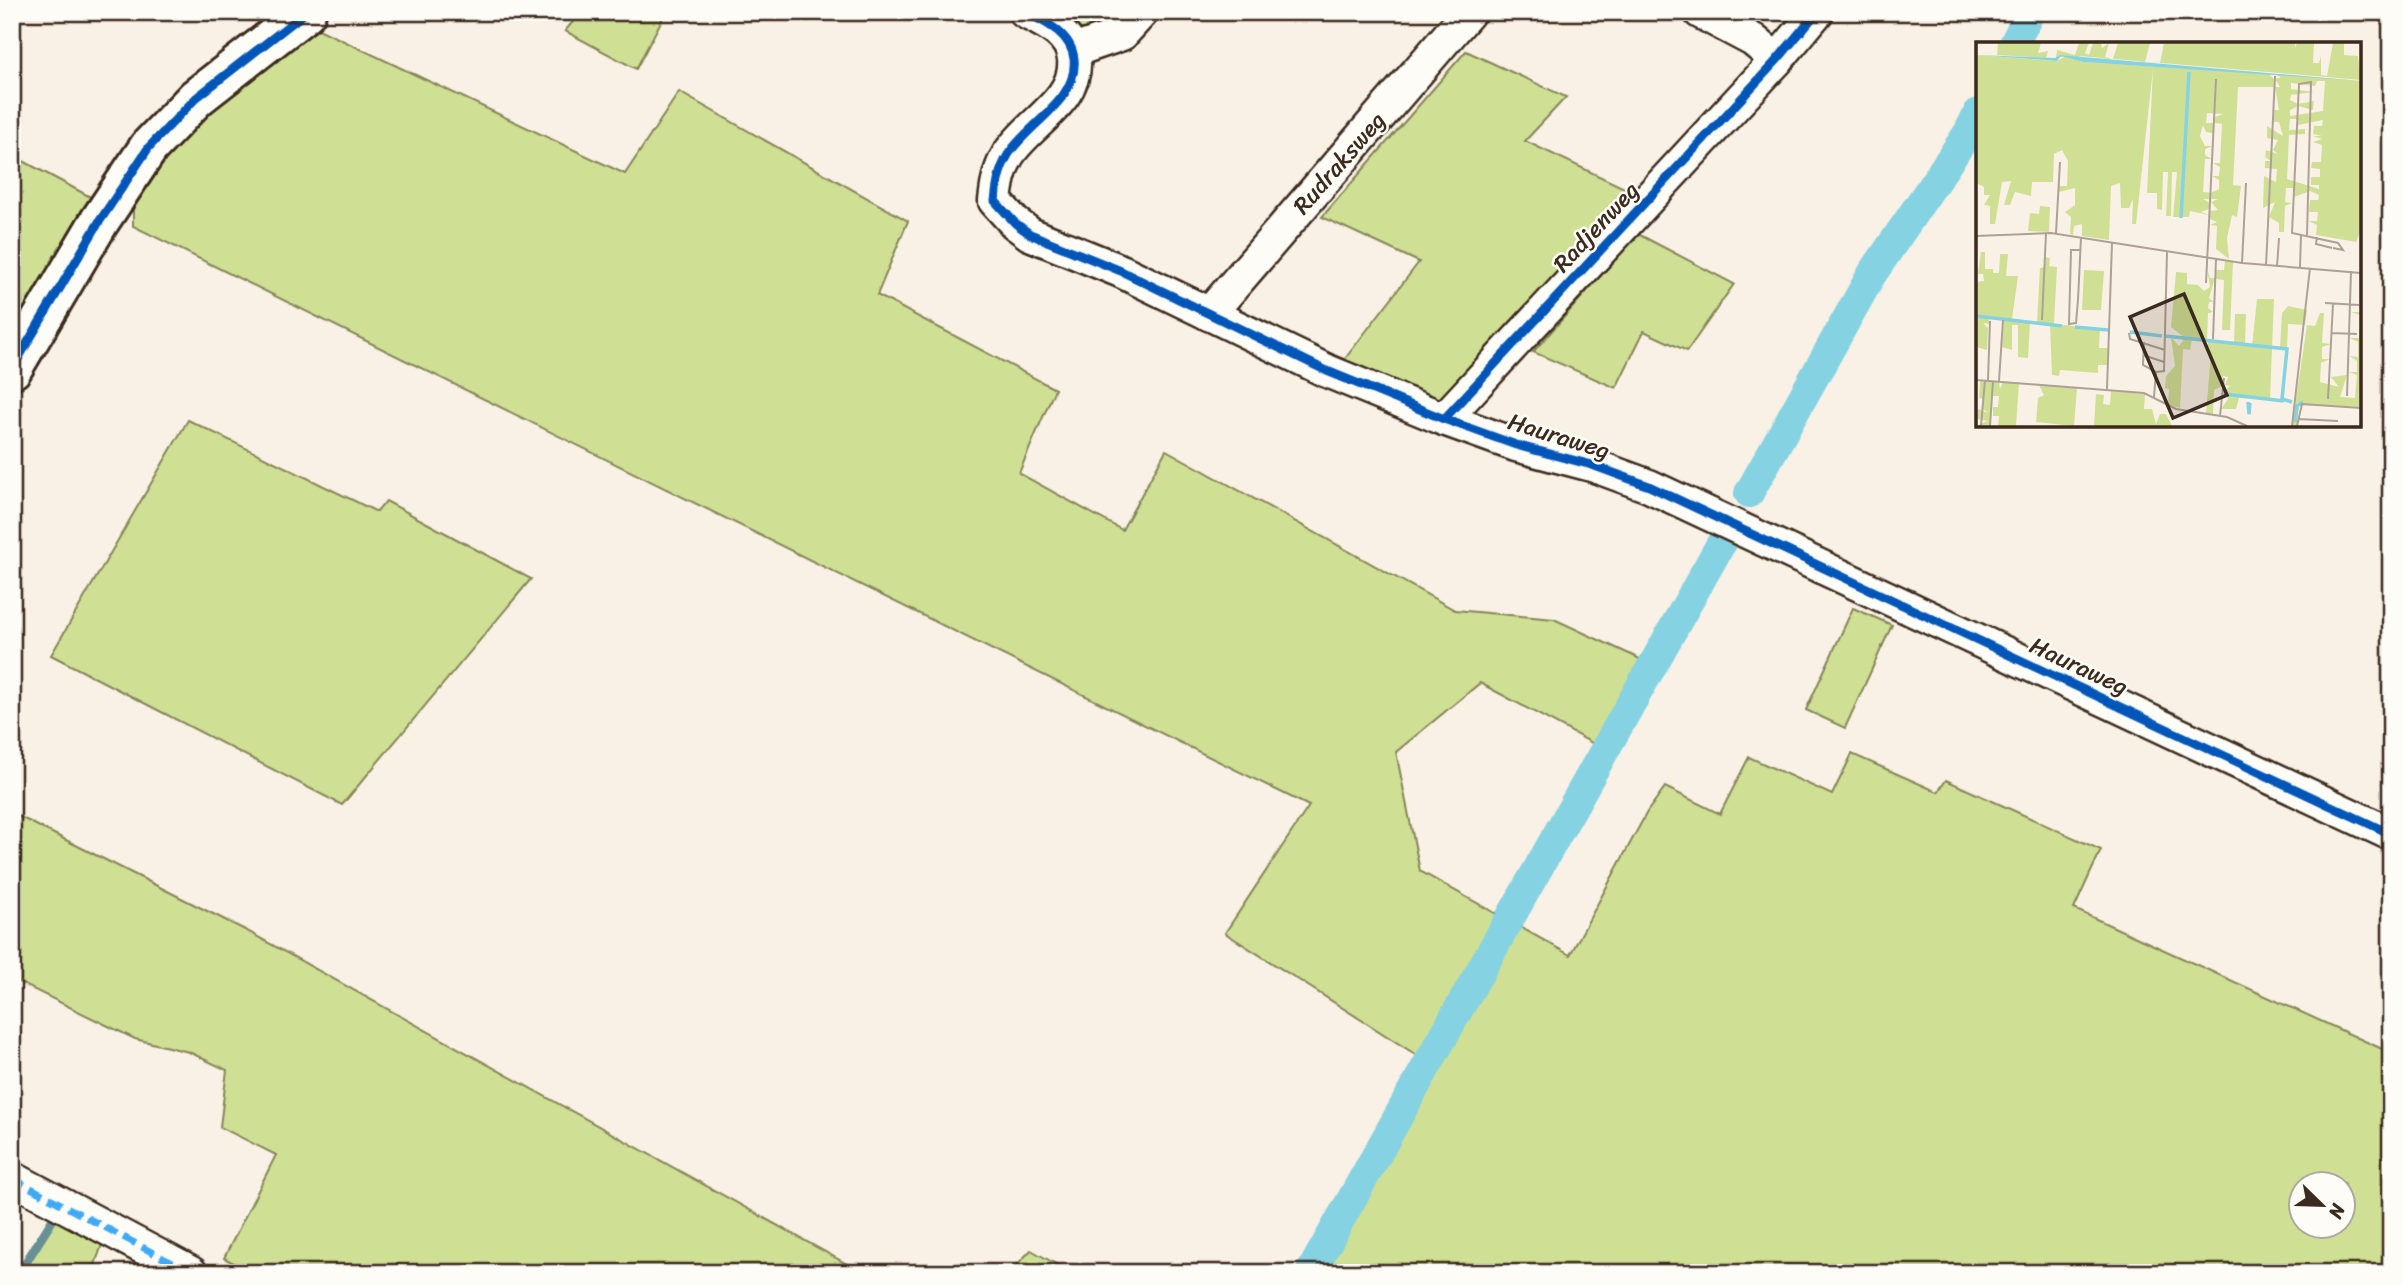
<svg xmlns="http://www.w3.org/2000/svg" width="2403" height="1285" font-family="Sriracha,sans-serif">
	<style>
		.green { fill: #cfe094; stroke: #858559; stroke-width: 2; fill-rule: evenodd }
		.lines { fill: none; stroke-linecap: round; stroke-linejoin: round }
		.stream { stroke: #678f94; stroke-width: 9 }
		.canal { stroke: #84d2e2; stroke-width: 30 }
		.street-casing { stroke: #3b2a1e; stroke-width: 37 }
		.secondary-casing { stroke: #3b2a1e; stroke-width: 44 }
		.street { stroke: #fdfcf7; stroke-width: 32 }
		.secondary { stroke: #fdfcf7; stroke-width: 38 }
		.quiet { stroke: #3fa9f5; stroke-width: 7; stroke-dasharray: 14 7; stroke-linecap: butt }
		.cycleway-casing { stroke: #fdfcf7; stroke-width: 13 }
		.cycleway { stroke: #0057b8; stroke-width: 9 }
		.labels { text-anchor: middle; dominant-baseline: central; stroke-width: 5; stroke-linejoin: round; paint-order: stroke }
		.street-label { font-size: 24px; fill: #3b2a1e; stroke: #fdfcf7 }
		.inset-river { fill: none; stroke: #84d2e2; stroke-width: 3.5 }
		.inset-road { fill: none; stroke: #ada195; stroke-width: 2 }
		.view { fill: #3b2a1e; fill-opacity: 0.15; stroke: #3b2a1e; stroke-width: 3.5 }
		.inset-edge { fill: none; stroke: #3b2a1e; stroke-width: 3.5 }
	</style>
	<rect width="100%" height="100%" fill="#f9f1e5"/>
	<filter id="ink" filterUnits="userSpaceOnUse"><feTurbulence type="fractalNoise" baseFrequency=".0143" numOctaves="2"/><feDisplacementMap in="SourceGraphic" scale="14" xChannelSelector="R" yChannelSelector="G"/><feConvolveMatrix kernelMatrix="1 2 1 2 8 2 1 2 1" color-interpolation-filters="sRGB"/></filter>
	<g filter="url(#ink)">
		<g class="green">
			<polygon points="581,12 666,12 636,69 565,31"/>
			<polygon points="1048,12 1131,12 1098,32 1083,30"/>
			<path d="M 310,25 L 625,174 L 679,92 L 908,221 L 877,295 L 1055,389 L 1019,473 L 1122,530 L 1166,450 L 1455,610 L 1554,619 L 1653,665 L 1605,750 L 1480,683 L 1396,752 L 1420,871 L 1570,955 L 1647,812 L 1665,787 L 1720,814 L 1749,757 L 1832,795 L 1852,754 L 1938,792 L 1946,780 L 2101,850 L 2074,909 L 2391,1053 L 2391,1273 L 1310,1273 L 1429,1063 L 1225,933 L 1309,806 L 133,226 L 133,200 L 157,155 ZM 2302,1184 L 2344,1184 L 2344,1226 L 2302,1226 Z"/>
			<polygon points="1466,51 1566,97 1525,141 1635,193 1438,406 1341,364 1419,262 1322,217"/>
			<polygon points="12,155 96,200 12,335"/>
			<polygon points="1638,234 1734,284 1687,351 1644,331 1616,388 1533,352"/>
			<polygon points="188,420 377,512 386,501 531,579 342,805 51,655"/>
			<polygon points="1853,608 1892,625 1845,728 1806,710"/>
			<polygon points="12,813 247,931 863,1273 253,1273 224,1258 276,1155 220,1127 227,1070 189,1052 135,1039 12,979"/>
			<polygon points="55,1216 103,1242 92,1273 19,1273"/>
			<polygon points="1031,1250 1072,1273 1009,1273"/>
		</g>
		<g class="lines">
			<polyline class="stream" points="19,1273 55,1216"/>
			<g class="canal">
				<polyline points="2014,44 2030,12"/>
				<polyline points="1749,493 1872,274 1968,133 1978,113"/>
				<polyline points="1310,1273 1722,542"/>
			</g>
			<defs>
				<g id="street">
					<path d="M 1025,12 C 1045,22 1071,33 1074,59 C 1078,101 1028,123 1008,155 C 999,170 997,184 995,201 L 1015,223 L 1030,234 L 1121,271 L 1327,371 L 1444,419 L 1516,445 L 1592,465 L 1649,486 L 2391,834"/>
					<polyline points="1700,12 1753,40 1777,60"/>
					<polyline points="1073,51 1122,34 1142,12"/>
					<polyline points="1209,314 1469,12"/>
					<polyline points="1444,419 1777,60 1817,12"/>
					<polyline points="12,1178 191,1273"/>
				</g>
				<polyline id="secondary" points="12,369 99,222 149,147 196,98 306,12"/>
			</defs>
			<use href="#street" class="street-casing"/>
			<use href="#secondary" class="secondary-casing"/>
			<use href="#street" class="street"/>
			<use href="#secondary" class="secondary"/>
			<polyline class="quiet" points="12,1178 191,1273"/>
			<defs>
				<g id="cycleway">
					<path d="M 1025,12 C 1045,22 1071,33 1074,59 C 1078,101 1028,123 1008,155 C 999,170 997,184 995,201 L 1015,223 L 1030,234 L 1121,271 L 1327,371 L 1444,419 L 1516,445 L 1592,465 L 1649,486 L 2391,834"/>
					<polyline points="12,369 99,222 149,147 196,98 306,12"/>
					<polyline points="1444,419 1777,60 1817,12"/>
				</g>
			</defs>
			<use href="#cycleway" class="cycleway-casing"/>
			<use href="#cycleway" class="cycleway"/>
		</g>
	</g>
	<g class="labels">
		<g class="street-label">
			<text transform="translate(1339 163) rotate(-49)">Rudraksweg</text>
			<text transform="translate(1596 227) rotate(-47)">Radjenweg</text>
			<text transform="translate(1559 436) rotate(17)">Hauraweg</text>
			<text transform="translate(2079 666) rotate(25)">Hauraweg</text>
		</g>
	</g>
	<g transform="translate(1976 42)">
		<rect width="385" height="385" fill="#f9f1e5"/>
		<path d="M 22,1 L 65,1 L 62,11 L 72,9 L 70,16 L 21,13 ZM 103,1 L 113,1 L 109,11 L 113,13 L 117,1 L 125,1 L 126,6 L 133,1 L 129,15 L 137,17 L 142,1 L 174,1 L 169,20 L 184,21 L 188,1 L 319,1 L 319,6 L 321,1 L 338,1 L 337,21 L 343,21 L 345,14 L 345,33 L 351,34 L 357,1 L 368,1 L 368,13 L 382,14 L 385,38 L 103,14 L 108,20 L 293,32 L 298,37 L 298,45 L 262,45 L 257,143 L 265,144 L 261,175 L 256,173 L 251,196 L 253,217 L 240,207 L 241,184 L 234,183 L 241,180 L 234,177 L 234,169 L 242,168 L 235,160 L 242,157 L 227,157 L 234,161 L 233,167 L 225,170 L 233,173 L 214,169 L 213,175 L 197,175 L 201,130 L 196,130 L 195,174 L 190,174 L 192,130 L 187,130 L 186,168 L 181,167 L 181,151 L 171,151 L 177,27 L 160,182 L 156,182 L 157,157 L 153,166 L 145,166 L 144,141 L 135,144 L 133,198 L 106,194 L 106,182 L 98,184 L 97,193 L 94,192 L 95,175 L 89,170 L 99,163 L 99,146 L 83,150 L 83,144 L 91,144 L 92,119 L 86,108 L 78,112 L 77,140 L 56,140 L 55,154 L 39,150 L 34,163 L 28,163 L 35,139 L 26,140 L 19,182 L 14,182 L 14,164 L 8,163 L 14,153 L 8,153 L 8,145 L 0,141 L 0,13 L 81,19 L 90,14 L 80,16 L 81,8 L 99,13 ZM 231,71 L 247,72 L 239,75 L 239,81 L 246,82 L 244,121 L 237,121 L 244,125 L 243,134 L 236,134 L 243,138 L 243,147 L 235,151 L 227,150 L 229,117 L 236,117 L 229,113 L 229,107 L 237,104 L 229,104 L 224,94 L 227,83 L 230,90 L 237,91 L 238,81 L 230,81 ZM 298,32 L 385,39 L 385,188 L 380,200 L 340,193 L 341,183 L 333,179 L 341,179 L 342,170 L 333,170 L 334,158 L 342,158 L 343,153 L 334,149 L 318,155 L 319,146 L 310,146 L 309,160 L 316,161 L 309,164 L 308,190 L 303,190 L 303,181 L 293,175 L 299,160 L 287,166 L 288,134 L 300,140 L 301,127 L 289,126 L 289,119 L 295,119 L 289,115 L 290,108 L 302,112 L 297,108 L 302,98 L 291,96 L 291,84 L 307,94 L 303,80 L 298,80 L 298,68 L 303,68 L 299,45 L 304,45 L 299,37 L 305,35 ZM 341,39 L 349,39 L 347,69 L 314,74 L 314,68 L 322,64 L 337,68 L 338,59 L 322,62 L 314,58 L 315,53 L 338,50 L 315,47 L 315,41 L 339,44 ZM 314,77 L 322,77 L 322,83 L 347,78 L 346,84 L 338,84 L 337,92 L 346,94 L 337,94 L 346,97 L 337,100 L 346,103 L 345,120 L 336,120 L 335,126 L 344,127 L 344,135 L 335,135 L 335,143 L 343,143 L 343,147 L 311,137 L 313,93 L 329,92 L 329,87 L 313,88 ZM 64,164 L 74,165 L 73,190 L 52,189 L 54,171 L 63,172 ZM 5,210 L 9,210 L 9,227 L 17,227 L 17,231 L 23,231 L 24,212 L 32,212 L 30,234 L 42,234 L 36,277 L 54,280 L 52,316 L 42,315 L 42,283 L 36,283 L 36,308 L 26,305 L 28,276 L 13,275 L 13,282 L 7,281 L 12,286 L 11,308 L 0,305 L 0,240 L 8,239 L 7,232 L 2,232 ZM 69,215 L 74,216 L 73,224 L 81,225 L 78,282 L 124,287 L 123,306 L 132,306 L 132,323 L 122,323 L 122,331 L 84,328 L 83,334 L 76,333 L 74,282 L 61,280 L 64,226 L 69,225 ZM 249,219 L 257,220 L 254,288 L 246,288 L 248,238 L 240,237 L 240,228 L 248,228 ZM 231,226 L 234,236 L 239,236 L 233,256 L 238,260 L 233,260 L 232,266 L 237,270 L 232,271 L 231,299 L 216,297 L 214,308 L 207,307 L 204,366 L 192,363 L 193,347 L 189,346 L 190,334 L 199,324 L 195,295 L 203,304 L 209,296 L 195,285 L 200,230 L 211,231 L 211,242 L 222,243 L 228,249 L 234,245 ZM 108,228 L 128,229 L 125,268 L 106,268 ZM 281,257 L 298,257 L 294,357 L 263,356 L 260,367 L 245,367 L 252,357 L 247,350 L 254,344 L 249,343 L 252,335 L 247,334 L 246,344 L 238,348 L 237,372 L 230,371 L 235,312 L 231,310 L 232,299 L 258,302 L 259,272 L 270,272 L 269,303 L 276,304 ZM 385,262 L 385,365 L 323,363 L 321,384 L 316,384 L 331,283 L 339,284 L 344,271 L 348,271 L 346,301 L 355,302 L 346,305 L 346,317 L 354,317 L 345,321 L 344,340 L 363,345 L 355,335 L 371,333 L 364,355 L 379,356 L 381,333 L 373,330 L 381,330 L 381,319 L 374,314 L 382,315 L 382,300 L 374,296 L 383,296 L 384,273 L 375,270 L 384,270 ZM 312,264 L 331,268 L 329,283 L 312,282 L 311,307 L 304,307 L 306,271 ZM 4,339 L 23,340 L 24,347 L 27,340 L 43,341 L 40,384 L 22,384 L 23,374 L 17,374 L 17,365 L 22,365 L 23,354 L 16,354 L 14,384 L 0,384 L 11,379 L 1,377 L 2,367 L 12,371 L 7,367 L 8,357 L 3,356 ZM 63,343 L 101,346 L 98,384 L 60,380 L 62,356 L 68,353 ZM 135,349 L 169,352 L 168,367 L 176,367 L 180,382 L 184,372 L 190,372 L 196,384 L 118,384 L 120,352 L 128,353 L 127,362 L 134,363 Z" fill="#cfe094" fill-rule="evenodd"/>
		<path d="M 2,13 L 79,16 L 84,13 L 385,39 L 108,20 L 85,14 L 81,19 Z" fill="#84d2e2"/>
		<path class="inset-river" d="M 205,176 L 213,30M 0,274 L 86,284M 99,285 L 132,288M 154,290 L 186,294M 189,294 L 311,307 L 306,357 L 316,360M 248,352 L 308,359M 272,360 L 273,372 L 274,361M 319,380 L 321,364 L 327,360"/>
		<path class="inset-road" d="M 80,191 L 84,120M 331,193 L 335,40 L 323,42 L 316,191 L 362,201 L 367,208 L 357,206M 0,194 L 75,191 L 266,221 L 385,231M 341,195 L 340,202 L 356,206M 104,208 L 95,208 L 93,282 L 100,281 L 102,258 L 105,195M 266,221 L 270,141M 290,224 L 299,34M 301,225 L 303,196M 324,225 L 325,193M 230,241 L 240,37M 349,261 L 383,263M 66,278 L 70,191M 153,291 L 154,297 L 189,308M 356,291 L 381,292M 237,297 L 240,217M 168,300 L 167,323 L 180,330M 167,313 L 188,320M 180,330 L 188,329 L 191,210M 0,338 L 168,351 L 200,367 L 251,375 L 271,384M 12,338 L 14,279M 23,339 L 27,278M 131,347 L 136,201M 371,354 L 375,229M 178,355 L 180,330M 352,357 L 357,262M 244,374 L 248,336M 322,377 L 362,379M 5,384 L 9,338M 14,384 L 17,339M 316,384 L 334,226M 321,384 L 326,362 L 385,366"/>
		<path class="view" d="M 208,252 L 251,353 L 197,376 L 154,275 Z"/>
		<rect width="385" height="385" class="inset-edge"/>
	</g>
	<rect width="2403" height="1285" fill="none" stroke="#fdfcf7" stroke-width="42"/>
	<rect x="21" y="21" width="2361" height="1243" fill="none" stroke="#3b2a1e" stroke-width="2.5" filter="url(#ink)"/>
	<g transform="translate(2322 1205) rotate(113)"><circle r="33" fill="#fdfcf7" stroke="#afa8a0" stroke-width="2"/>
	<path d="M0-5L12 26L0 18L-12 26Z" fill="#3b2a1e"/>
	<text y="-10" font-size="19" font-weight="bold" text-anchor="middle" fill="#3b2a1e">N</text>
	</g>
</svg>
